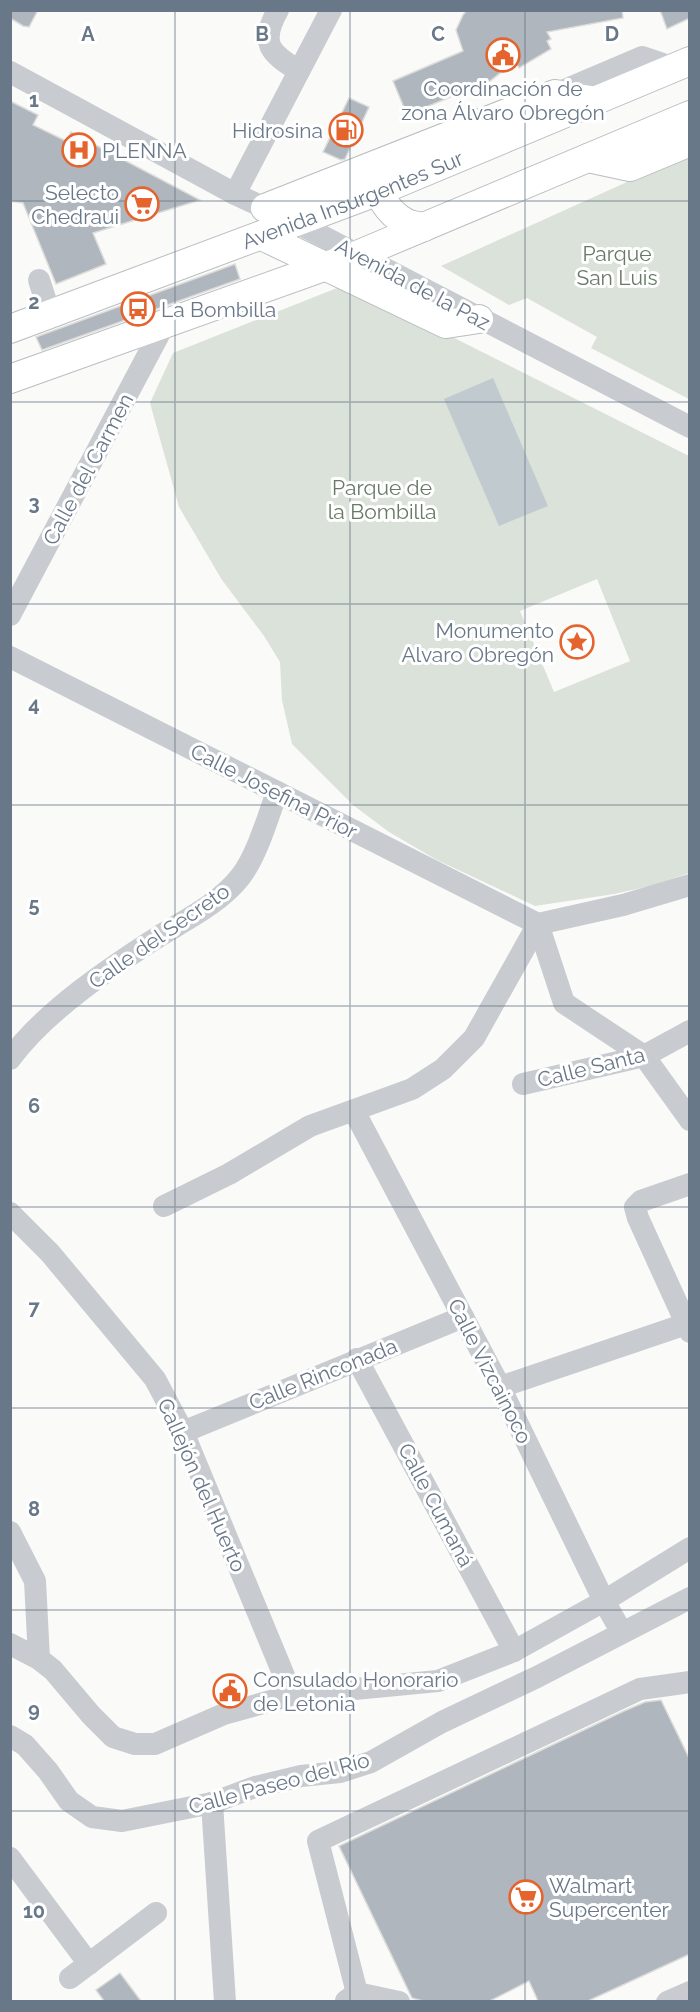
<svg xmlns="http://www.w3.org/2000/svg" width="700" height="2012" font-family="Raleway,sans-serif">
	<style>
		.green { fill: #dbe2d9; fill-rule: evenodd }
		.water { fill: #c1cacf }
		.building { fill: #afb6bd; stroke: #dcdcda; stroke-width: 1.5 }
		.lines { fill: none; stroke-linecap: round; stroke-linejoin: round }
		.major-casing { stroke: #b9bdc1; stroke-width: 30 }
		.minor { stroke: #c8cbcf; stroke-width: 22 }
		.major { stroke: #fff; stroke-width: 28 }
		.grid { fill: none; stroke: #697889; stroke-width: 1.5; stroke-opacity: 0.55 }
		.labels { text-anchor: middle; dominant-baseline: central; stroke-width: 6; stroke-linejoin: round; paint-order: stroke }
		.poi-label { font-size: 21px; fill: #697889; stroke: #fff; text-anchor: start }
		.street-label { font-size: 21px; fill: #697889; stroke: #fff }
		.park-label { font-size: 21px; fill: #667a64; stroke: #fff }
		.grid-label { font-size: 20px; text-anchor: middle; font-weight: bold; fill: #697889; stroke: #fff; stroke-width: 6; stroke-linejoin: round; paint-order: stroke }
	</style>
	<rect width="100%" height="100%" fill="#fafaf8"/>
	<g class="green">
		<polygon points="689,154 689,399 591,348 597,337 527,298 509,305 441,266"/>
		<path d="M 347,284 L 689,456 L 689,873 L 654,885 L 614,894 L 535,906 L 437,860 L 389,832 L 353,805 L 292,744 L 282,700 L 280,662 L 264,636 L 222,580 L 179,507 L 150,403 L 173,353 ZM 597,579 L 630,661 L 554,692 L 520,611 Z"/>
	</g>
	<polygon class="water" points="493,378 548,506 499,526 444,399"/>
	<g class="building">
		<polygon points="10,10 38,10 29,27 23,26 10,18"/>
		<polygon points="467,10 622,10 623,18 547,32 551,39 547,41 551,49 519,68 515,61 479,90 477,86 407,115 393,81 463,51 456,30 463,15"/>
		<polygon points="660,10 690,10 690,18 667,29"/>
		<polygon points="349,98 369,107 345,159 341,160 323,152"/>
		<polygon points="10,101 38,115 33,125 66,141 71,132 200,200 93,233 106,264 56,284 23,203 10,201"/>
		<polygon points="235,264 240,279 42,350 36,337"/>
		<polygon points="661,1700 690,1760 690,1954 588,2001 538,2001 529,1981 490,2001 423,2001 412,1998 339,1846 624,1711 645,1702"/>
		<polygon points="120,1973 141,2001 104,2001 96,1990"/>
	</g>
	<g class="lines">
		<defs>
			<g id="major">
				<polyline points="588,158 630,167 690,142"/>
				<path d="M 380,174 C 372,192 390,214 405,222 C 410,225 418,226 424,227"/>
				<polyline points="265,208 555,94 596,101"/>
				<polyline points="262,236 446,324 479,319"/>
				<path id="s1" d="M 10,329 L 379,191 L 690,61"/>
				<polyline points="10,379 357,255 690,115"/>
			</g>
		</defs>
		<use href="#major" class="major-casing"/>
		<g class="minor">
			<path d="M 278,10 C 259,44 270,53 299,71"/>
			<polyline points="10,72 235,194 297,223 690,427"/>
			<polyline points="555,94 642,57 674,68"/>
			<polyline points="235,194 331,10"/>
			<polyline points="39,280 50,314"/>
			<polyline points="10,615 165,323"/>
			<polyline points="10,657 538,924"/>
			<polyline points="538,924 564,1003 644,1056 690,1120"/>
			<polyline points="538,924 623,905 690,885"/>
			<path d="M 10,1059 C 45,1011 111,967 161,935 C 189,918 221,902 241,876 C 257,855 268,817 277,792"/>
			<polyline points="523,1084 644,1056 690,1031"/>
			<polyline points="354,1111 500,1387 604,1601 622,1633"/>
			<polyline points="690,1184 641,1201 635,1207 638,1218 690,1332"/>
			<polyline points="164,1206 229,1174 310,1126 412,1089 443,1069 474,1038 538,924"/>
			<polyline points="10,1213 50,1253 155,1379 183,1432 292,1695"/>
			<polyline points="357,1359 514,1651"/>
			<polyline points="500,1387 686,1324"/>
			<polyline points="183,1432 463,1317"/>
			<polyline points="10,1532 35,1581 39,1659"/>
			<polyline points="10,1644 39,1659 53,1670 91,1715 113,1737 135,1744 155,1744 224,1714 292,1695 438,1681 514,1651 604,1601 690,1548"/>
			<polyline points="10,1736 25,1745 48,1771 69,1801 92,1817 122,1821 212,1803 255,1787 301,1776 340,1772 371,1762 442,1722 537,1677 690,1598"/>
			<polyline points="212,1803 225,2002"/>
			<polyline points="10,1858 89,1964"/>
			<polyline points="70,1978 156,1913"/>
			<polyline points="357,1993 318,1841 640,1689 690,1682"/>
			<polyline points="346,2001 357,1993 399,2002"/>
			<polyline points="667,2002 690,1992"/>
		</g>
		<use href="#major" class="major"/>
	</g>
	<path class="grid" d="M 175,10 L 175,2002M 350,10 L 350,2002M 525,10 L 525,2002M 10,201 L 690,201M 10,402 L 690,402M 10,604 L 690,604M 10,805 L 690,805M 10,1006 L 690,1006M 10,1207 L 690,1207M 10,1408 L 690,1408M 10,1610 L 690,1610M 10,1811 L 690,1811"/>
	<defs>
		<symbol id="civic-ring" viewBox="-11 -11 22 22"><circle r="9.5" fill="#fff" stroke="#e5642d" stroke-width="1.5"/><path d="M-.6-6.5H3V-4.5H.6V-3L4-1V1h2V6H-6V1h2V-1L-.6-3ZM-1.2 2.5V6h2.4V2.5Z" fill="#e5642d"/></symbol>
		<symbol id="fuel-ring" viewBox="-11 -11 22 22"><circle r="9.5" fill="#fff" stroke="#e5642d" stroke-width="1.5"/><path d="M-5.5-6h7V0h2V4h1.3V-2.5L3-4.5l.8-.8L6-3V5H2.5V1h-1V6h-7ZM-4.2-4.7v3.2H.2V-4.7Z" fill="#e5642d"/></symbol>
		<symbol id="hospital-ring" viewBox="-11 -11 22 22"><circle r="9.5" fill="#fff" stroke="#e5642d" stroke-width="1.5"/><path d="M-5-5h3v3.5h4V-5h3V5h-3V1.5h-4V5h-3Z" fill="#e5642d"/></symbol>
		<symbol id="supermarket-ring" viewBox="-11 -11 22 22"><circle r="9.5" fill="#fff" stroke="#e5642d" stroke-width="1.5"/><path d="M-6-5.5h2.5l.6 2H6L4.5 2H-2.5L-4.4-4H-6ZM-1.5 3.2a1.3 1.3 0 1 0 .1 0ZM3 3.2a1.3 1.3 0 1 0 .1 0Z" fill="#e5642d"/></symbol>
		<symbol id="bus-ring" viewBox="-11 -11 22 22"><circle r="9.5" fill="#fff" stroke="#e5642d" stroke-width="1.5"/><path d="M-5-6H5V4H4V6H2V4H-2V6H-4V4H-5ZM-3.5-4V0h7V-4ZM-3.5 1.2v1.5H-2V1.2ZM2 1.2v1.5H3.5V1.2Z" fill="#e5642d"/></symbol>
		<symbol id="sight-ring" viewBox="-11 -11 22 22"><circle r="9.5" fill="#fff" stroke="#e5642d" stroke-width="1.5"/><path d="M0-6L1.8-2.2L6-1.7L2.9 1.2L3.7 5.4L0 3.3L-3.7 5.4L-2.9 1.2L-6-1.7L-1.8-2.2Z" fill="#e5642d"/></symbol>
	</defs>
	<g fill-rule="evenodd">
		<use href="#civic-ring" x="484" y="36" width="38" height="38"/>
		<use href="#fuel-ring" x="327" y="111" width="38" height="38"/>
		<use href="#hospital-ring" x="60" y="131" width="38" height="38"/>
		<use href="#supermarket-ring" x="123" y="185" width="38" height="38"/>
		<use href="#bus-ring" x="119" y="290" width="38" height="38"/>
		<use href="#sight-ring" x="558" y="623" width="38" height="38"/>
		<use href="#civic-ring" x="211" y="1672" width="38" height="38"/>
		<use href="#supermarket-ring" x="507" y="1878" width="38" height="38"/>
	</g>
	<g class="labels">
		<g class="poi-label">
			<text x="503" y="88" text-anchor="middle">Coordinación de<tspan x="503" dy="24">zona Álvaro Obregón</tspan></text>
			<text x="323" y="130" text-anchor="end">Hidrosina</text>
			<text x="102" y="150">PLENNA</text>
			<text x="119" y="192" text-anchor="end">Selecto<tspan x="119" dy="24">Chedraui</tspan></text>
			<text x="161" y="309">La Bombilla</text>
			<text x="554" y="630" text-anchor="end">Monumento<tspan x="554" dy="24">Alvaro Obregón</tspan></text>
			<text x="253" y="1679">Consulado Honorario<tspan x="253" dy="24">de Letonia</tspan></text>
			<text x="549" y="1885">Walmart<tspan x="549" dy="24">Supercenter</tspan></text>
		</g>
		<g class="street-label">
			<text stroke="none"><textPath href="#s1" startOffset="366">Avenida Insurgentes Sur</textPath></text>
			<text transform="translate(413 284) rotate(28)">Avenida de la Paz</text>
			<text transform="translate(88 469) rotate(-62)">Calle del Carmen</text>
			<text transform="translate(274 791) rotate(27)">Calle Josefina Prior</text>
			<text transform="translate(159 936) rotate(-35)">Calle del Secreto</text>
			<text transform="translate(591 1067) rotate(-14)">Calle Santa</text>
			<text transform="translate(490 1371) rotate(63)">Calle Vizcainoco</text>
			<text transform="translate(323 1374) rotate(-22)">Calle Rinconada</text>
			<text transform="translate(202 1485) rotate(66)">Callejón del Huerto</text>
			<text transform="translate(436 1505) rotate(62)">Calle Cumaná</text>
			<text transform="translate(279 1783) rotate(-15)">Calle Paseo del Río</text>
		</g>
		<g class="park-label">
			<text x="617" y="253">Parque<tspan x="617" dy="24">San Luis</tspan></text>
			<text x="382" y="487">Parque de<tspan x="382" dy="24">la Bombilla</tspan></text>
		</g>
	</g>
	<g class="grid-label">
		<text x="88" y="41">A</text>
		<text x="262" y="41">B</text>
		<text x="438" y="41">C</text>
		<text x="612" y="41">D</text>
		<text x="34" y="107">1</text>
		<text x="34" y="309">2</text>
		<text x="34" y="510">3</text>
		<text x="34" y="711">4</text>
		<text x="34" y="912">5</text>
		<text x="34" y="1113">6</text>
		<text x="34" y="1315">7</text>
		<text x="34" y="1516">8</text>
		<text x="34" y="1717">9</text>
		<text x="34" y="1918">10</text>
	</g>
	<rect width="700" height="2012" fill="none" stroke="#697889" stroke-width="24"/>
</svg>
